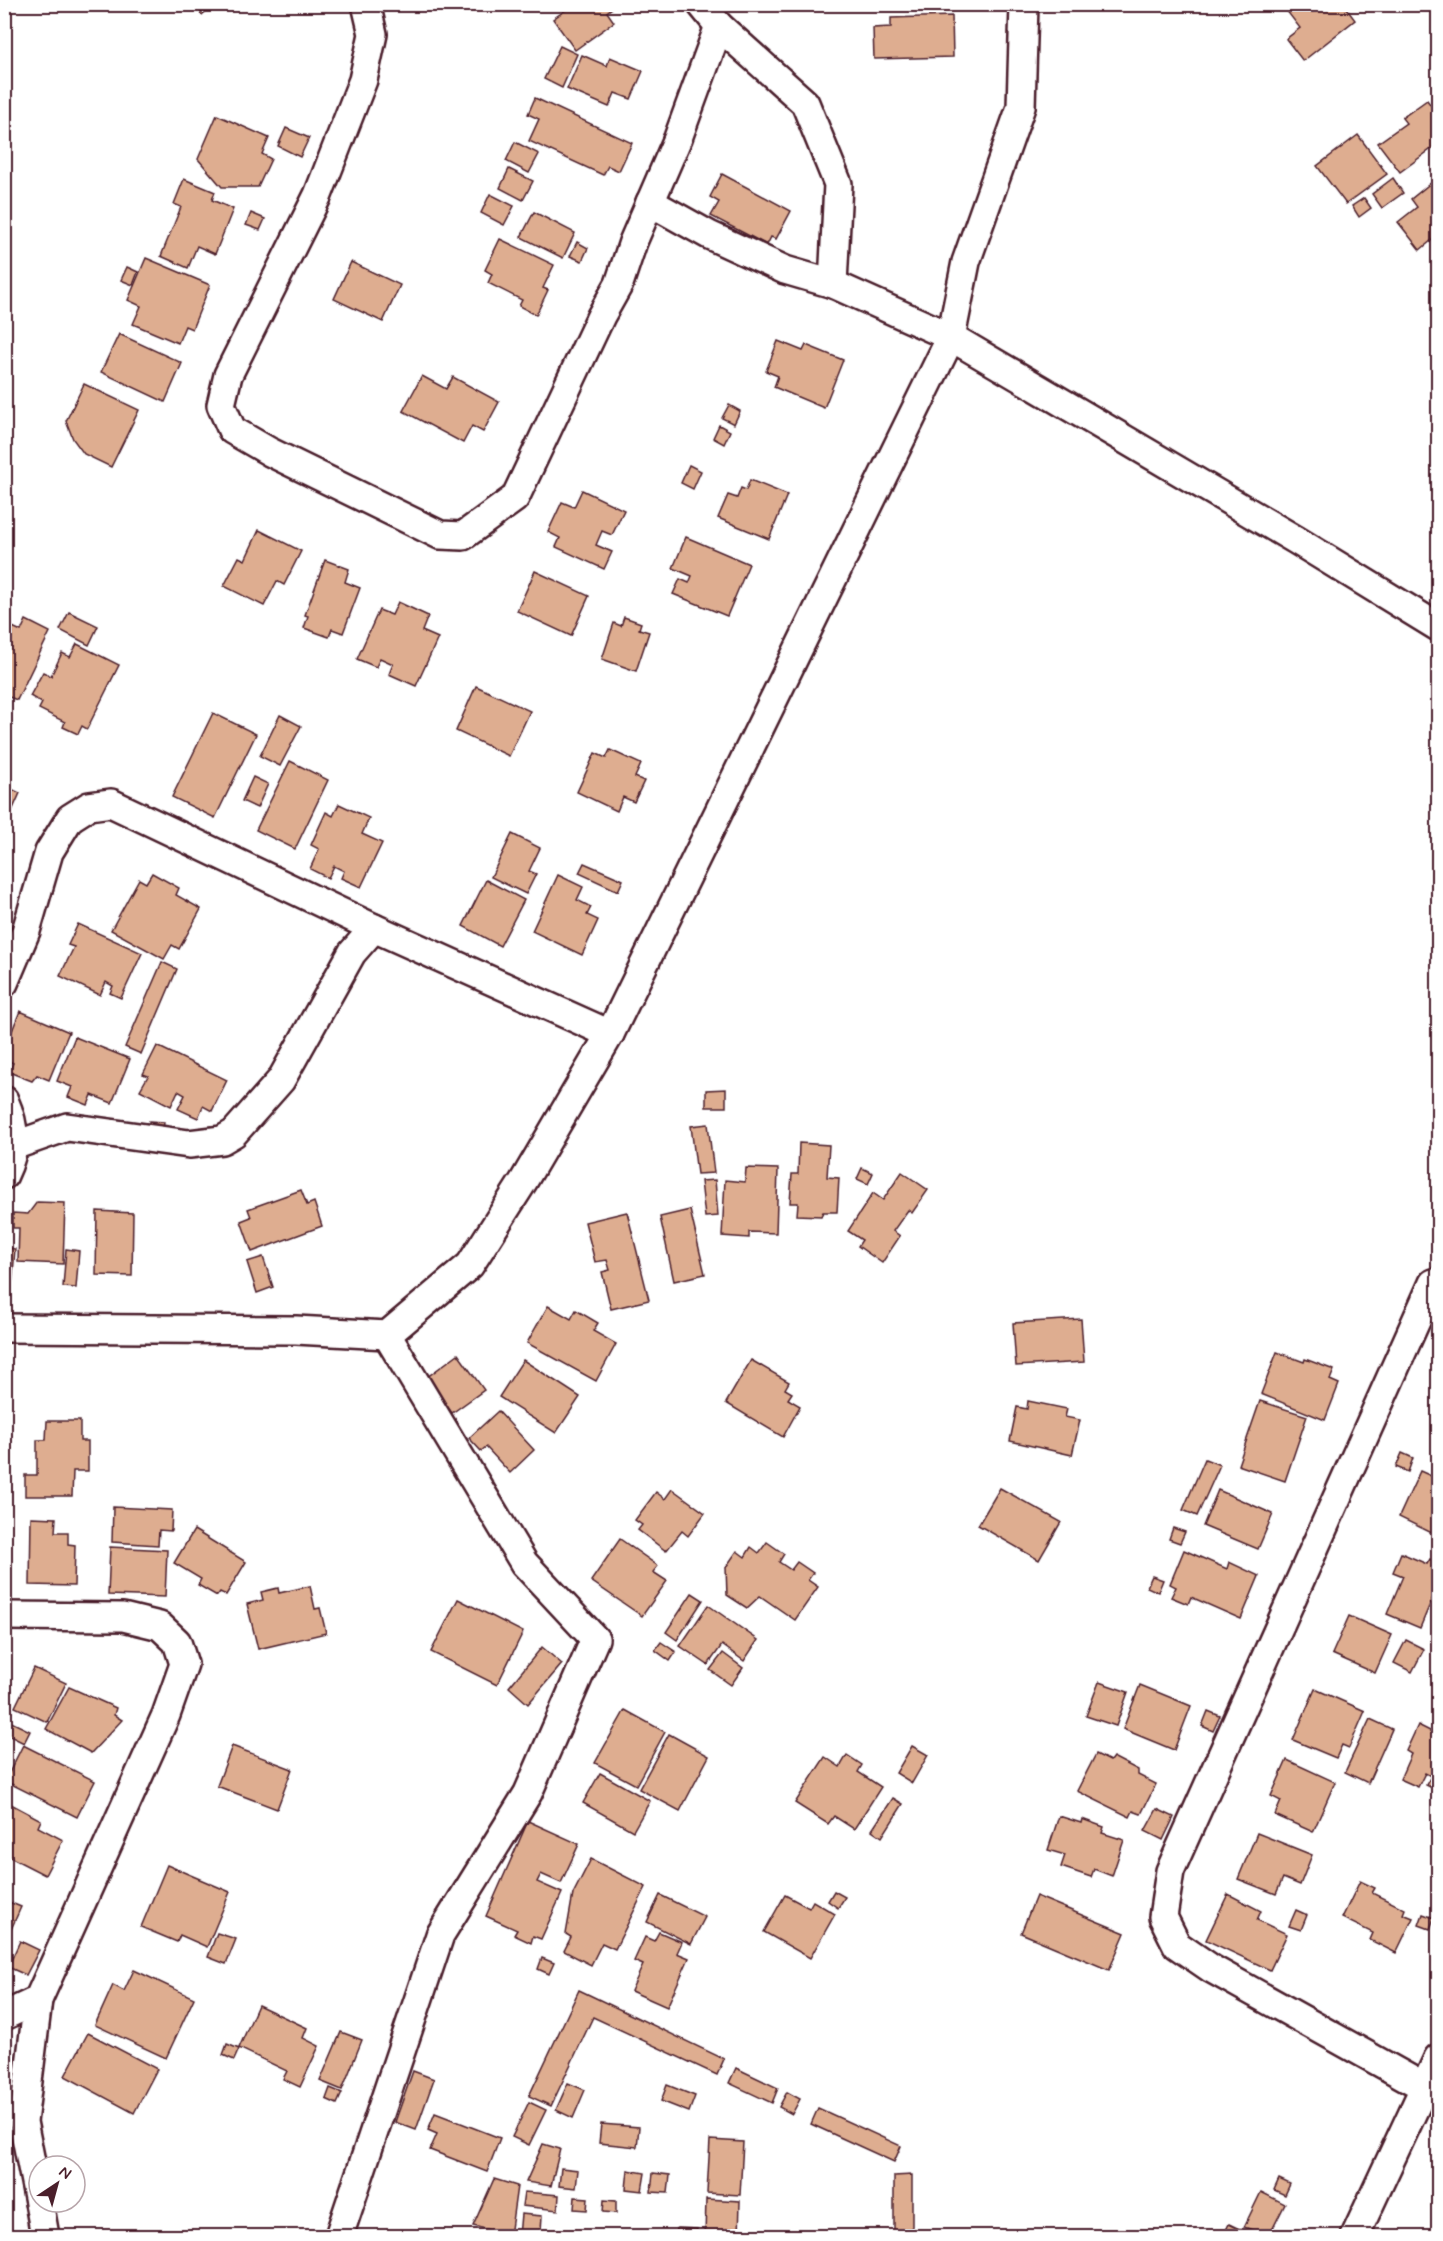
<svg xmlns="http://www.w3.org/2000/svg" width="1443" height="2241" font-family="Mynerve,sans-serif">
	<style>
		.building { fill: #dead90; stroke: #4a1f2b; stroke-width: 1.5 }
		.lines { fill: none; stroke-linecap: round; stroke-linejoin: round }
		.minor-casing { stroke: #4a1f2b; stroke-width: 32 }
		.minor { stroke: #fff; stroke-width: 27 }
	</style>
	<rect width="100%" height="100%" fill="#fff"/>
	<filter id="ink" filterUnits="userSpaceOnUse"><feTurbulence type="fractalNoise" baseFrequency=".0167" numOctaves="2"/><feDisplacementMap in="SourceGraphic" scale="12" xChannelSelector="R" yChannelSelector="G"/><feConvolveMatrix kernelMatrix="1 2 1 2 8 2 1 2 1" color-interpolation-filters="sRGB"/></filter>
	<g filter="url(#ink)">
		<g class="building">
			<polygon points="193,4 214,4 202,15"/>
			<polygon points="564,4 617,4 607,12 614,22 575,50 553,19 567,9"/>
			<polygon points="1294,4 1343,4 1355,20 1303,61 1286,39 1300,28 1286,10"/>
			<polygon points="952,16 953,57 874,59 873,28 891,27 891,18"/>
			<polygon points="560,46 577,54 562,88 544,79"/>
			<polygon points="582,55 607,66 610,57 643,71 631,99 615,93 609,107 567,89"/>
			<polygon points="535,98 632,143 619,171 608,166 603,175 529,141 539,119 528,114"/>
			<polygon points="1427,100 1438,115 1438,144 1400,172 1378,143 1406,123 1402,118"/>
			<polygon points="217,115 269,138 262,154 271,159 258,187 222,187 198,159"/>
			<polygon points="286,128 309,138 300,157 278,146"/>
			<polygon points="1358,135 1387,174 1346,204 1317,166"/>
			<polygon points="515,142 539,154 529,173 506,161"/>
			<polygon points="509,169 533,181 523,200 500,188"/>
			<polygon points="722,174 791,211 776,239 771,237 767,245 711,216 719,202 710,197"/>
			<polygon points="1393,178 1403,193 1382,208 1372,194"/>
			<polygon points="1437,178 1438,235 1420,250 1398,222 1417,207 1411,199"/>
			<polygon points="184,179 215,192 212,200 233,209 215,254 197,246 188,268 161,256 181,207 174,204"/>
			<polygon points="490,194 514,206 504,225 481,213"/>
			<polygon points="1364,198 1371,208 1359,217 1352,206"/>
			<polygon points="534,212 575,233 563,258 521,237"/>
			<polygon points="251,213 265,219 260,230 246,225"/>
			<polygon points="500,239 554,265 543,288 548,290 536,315 519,306 522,300 488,283 492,274 485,270"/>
			<polygon points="577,242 588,248 582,261 570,256"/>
			<polygon points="146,258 210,285 192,329 185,326 178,343 133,324 141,306 128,300"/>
			<polygon points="351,262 400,285 383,322 334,299"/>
			<polygon points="127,267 138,272 133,285 121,280"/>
			<polygon points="119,334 182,363 165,402 101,372"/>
			<polygon points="778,341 803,351 806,345 843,360 824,408 774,387 778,376 766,371"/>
			<polygon points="422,376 446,389 453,377 499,402 483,432 472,426 463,443 403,411"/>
			<polygon points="84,384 139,410 111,467 84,454 73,439 66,421"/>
			<polygon points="729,405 740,411 734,424 722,418"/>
			<polygon points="719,425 730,431 724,444 713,438"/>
			<polygon points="689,465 701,471 693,489 681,483"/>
			<polygon points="750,480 787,495 769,539 718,518 728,495 737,498 741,488 746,490"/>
			<polygon points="582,490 624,510 612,535 602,531 596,545 612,552 604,569 556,547 560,538 548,532 562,502 574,507"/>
			<polygon points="259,530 301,551 284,585 277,581 264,606 224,586 239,557 245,560"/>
			<polygon points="686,537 749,564 727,616 673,594 680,579 689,583 692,576 673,568"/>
			<polygon points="325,560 349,569 345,582 360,588 343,633 332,629 329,637 304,628 308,616 305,615"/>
			<polygon points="535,571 589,596 571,636 517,611"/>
			<polygon points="398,602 428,616 422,631 438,638 416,686 389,674 393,664 380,658 376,667 357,659 379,610 392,615"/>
			<polygon points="69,612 98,626 89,645 60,630"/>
			<polygon points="624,617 641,623 639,629 649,632 636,671 602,659 614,623 621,626"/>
			<polygon points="26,620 50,632 17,700 4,695 4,623 21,631"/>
			<polygon points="77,644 119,665 87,729 82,726 78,734 63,727 65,722 39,709 42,703 30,696 43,672 51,676 62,653 70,657"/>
			<polygon points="476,686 530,711 509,756 456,731"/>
			<polygon points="213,713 256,734 215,818 172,797"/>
			<polygon points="280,715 301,726 280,766 260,756"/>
			<polygon points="610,750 641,764 635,777 644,781 634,802 623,797 617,811 577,792 595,753 606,758"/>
			<polygon points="290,761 328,780 295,849 256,830"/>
			<polygon points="4,774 11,777 7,787 20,793 4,829"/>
			<polygon points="253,777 268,784 257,808 242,801"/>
			<polygon points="339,804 369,818 362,834 382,843 361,887 341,878 344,871 334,866 328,878 310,869 319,849 311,845 326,812 333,816"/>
			<polygon points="512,834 540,848 529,871 536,874 526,894 491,877"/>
			<polygon points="584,863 623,880 618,891 579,873"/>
			<polygon points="152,873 179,888 176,895 201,909 179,949 172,945 164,959 111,930 139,879 146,883"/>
			<polygon points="558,875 583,887 577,900 591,907 587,915 598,920 582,955 532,931"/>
			<polygon points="486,880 524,900 500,946 463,926"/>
			<polygon points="78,924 142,953 121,998 110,993 113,986 106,982 100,995 60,976 74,947 68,945"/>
			<polygon points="162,962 177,969 141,1054 125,1047"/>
			<polygon points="20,1011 69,1032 49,1080 37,1075 32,1081 9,1072 13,1063 4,1059 4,1051"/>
			<polygon points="75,1037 130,1059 112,1103 92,1095 88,1105 68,1097 72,1087 57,1081"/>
			<polygon points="157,1046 227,1080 212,1111 203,1106 198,1118 178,1109 185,1095 178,1091 171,1106 140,1090 148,1076 143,1074"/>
			<polygon points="726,1089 726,1107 706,1107 706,1090"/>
			<polygon points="149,1121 164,1122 163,1133 149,1131"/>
			<polygon points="708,1124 714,1173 697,1174 691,1126"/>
			<polygon points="799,1143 829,1145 827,1177 839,1178 837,1212 823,1212 821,1216 797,1215 798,1203 790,1203 792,1174 798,1174"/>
			<polygon points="746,1168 778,1169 776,1233 749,1232 749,1238 722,1236 725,1180 745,1182"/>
			<polygon points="862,1168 873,1173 868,1184 857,1179"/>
			<polygon points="902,1172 928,1190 912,1213 908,1210 893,1231 900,1236 882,1263 858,1246 862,1240 848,1231 873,1193 883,1200"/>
			<polygon points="715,1180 718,1216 705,1217 701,1181"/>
			<polygon points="301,1190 307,1205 314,1202 322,1226 252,1252 241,1221 251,1217 248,1209"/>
			<polygon points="37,1202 65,1203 63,1264 18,1262 19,1228 13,1228 13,1213 28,1214"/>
			<polygon points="690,1210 705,1274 674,1281 660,1217"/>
			<polygon points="97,1211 133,1213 132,1276 96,1275"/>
			<polygon points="627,1212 649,1300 611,1309 602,1272 610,1270 607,1260 595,1262 585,1222"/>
			<polygon points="4,1247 15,1249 12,1286 4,1286"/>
			<polygon points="66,1249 79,1251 76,1288 63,1287"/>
			<polygon points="263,1257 273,1287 257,1293 247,1262"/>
			<polygon points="548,1306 571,1319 576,1310 598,1323 593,1331 616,1344 596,1381 527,1343"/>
			<polygon points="1081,1319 1084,1362 1016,1366 1013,1323"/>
			<polygon points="1277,1352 1304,1362 1305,1359 1334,1370 1330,1380 1339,1384 1325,1420 1261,1394"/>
			<polygon points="458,1354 484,1390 452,1413 426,1378"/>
			<polygon points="523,1360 580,1397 556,1433 499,1397"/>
			<polygon points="751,1360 789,1382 785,1389 792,1393 788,1399 800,1406 783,1437 726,1403"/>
			<polygon points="1028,1401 1067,1409 1065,1417 1080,1420 1072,1455 1010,1441 1017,1407 1027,1409"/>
			<polygon points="1260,1401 1307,1416 1285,1481 1238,1465"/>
			<polygon points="498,1411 534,1450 510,1473 486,1447 481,1451 469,1438"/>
			<polygon points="47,1421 80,1421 80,1441 88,1441 88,1471 73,1471 72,1496 25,1496 25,1475 37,1475 37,1440 46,1440"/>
			<polygon points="1402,1453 1413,1458 1408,1472 1396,1467"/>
			<polygon points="1205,1459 1220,1465 1197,1516 1183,1510"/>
			<polygon points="1420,1471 1438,1479 1438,1536 1399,1517"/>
			<polygon points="1000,1488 1061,1522 1039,1560 978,1525"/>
			<polygon points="672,1489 705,1513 688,1536 682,1531 666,1551 638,1530 642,1525 635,1520 656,1492 665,1499"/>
			<polygon points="1218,1490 1273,1514 1258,1549 1203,1526"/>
			<polygon points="113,1507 172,1510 171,1531 159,1530 158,1545 112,1542"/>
			<polygon points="31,1517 56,1518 55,1532 68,1532 68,1544 75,1545 74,1586 30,1585"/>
			<polygon points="1173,1528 1185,1532 1180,1543 1169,1539"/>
			<polygon points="194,1530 246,1562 226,1595 220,1592 217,1596 198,1585 201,1579 174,1563"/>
			<polygon points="620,1539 658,1566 653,1572 667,1581 642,1616 591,1581"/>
			<polygon points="767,1542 784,1554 779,1562 791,1570 797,1562 813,1573 808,1580 818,1587 795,1620 760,1596 747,1608 727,1595 726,1567 737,1551 745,1557 751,1547 759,1553"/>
			<polygon points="110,1547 167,1550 165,1597 108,1595"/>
			<polygon points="1184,1550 1227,1569 1229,1562 1259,1576 1241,1619 1191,1597 1188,1604 1171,1597 1176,1587 1170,1584"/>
			<polygon points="1401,1553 1427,1564 1430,1559 1438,1563 1438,1585 1420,1628 1387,1614 1403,1576 1393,1572"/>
			<polygon points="1152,1576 1163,1580 1158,1592 1147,1587"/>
			<polygon points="310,1586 315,1609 320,1608 326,1633 258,1649 247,1604 263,1600 261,1592 278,1588 279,1593"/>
			<polygon points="692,1593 703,1600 677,1640 666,1632"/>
			<polygon points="458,1599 523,1632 497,1685 431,1652"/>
			<polygon points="708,1605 758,1640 744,1661 722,1645 708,1665 680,1646"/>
			<polygon points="1349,1616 1392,1635 1375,1673 1332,1654"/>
			<polygon points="1406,1640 1424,1649 1412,1672 1394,1663"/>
			<polygon points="661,1642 676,1652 670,1661 655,1650"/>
			<polygon points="542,1647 562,1664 528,1704 509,1687"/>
			<polygon points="723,1653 743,1668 731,1685 710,1670"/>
			<polygon points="34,1668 66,1683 47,1722 15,1707"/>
			<polygon points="1099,1682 1128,1692 1116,1726 1086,1716"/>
			<polygon points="1140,1685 1191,1706 1174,1750 1123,1729"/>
			<polygon points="69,1687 116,1708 114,1715 122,1720 91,1753 46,1729"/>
			<polygon points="1315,1689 1365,1711 1349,1748 1342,1745 1336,1758 1293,1740"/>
			<polygon points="625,1710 665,1732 636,1785 595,1763"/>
			<polygon points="1208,1711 1220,1716 1213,1731 1202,1726"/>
			<polygon points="5,1719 30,1731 24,1743 4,1733"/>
			<polygon points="1370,1719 1392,1729 1368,1783 1345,1772"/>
			<polygon points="1418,1725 1438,1735 1438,1791 1426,1785 1431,1776 1425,1773 1418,1787 1400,1779 1411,1754 1406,1751"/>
			<polygon points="669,1734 709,1756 680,1811 639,1789"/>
			<polygon points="23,1745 95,1781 77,1817 5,1781"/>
			<polygon points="232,1746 292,1769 277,1809 217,1786"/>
			<polygon points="912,1746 928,1755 912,1783 896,1773"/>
			<polygon points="1096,1754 1110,1761 1113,1757 1138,1770 1138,1775 1156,1784 1141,1814 1133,1811 1130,1817 1077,1791"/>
			<polygon points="847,1755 862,1765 858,1772 881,1787 854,1829 834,1816 828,1824 795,1803 825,1757 840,1767"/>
			<polygon points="1287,1760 1335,1782 1313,1832 1275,1815 1281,1801 1271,1796"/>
			<polygon points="600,1773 650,1801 633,1831 583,1803"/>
			<polygon points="893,1798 903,1804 882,1837 872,1830"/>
			<polygon points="9,1803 41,1820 38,1827 63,1840 45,1875 4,1854 4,1811"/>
			<polygon points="1157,1809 1174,1817 1163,1840 1145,1831"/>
			<polygon points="1059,1816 1081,1823 1082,1819 1104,1827 1102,1833 1124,1840 1112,1876 1094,1869 1091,1877 1061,1867 1065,1855 1048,1850"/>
			<polygon points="528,1821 579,1844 561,1883 541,1874 537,1882 562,1893 541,1939 533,1936 531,1943 514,1935 517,1930 486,1916"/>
			<polygon points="1257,1833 1312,1855 1300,1885 1283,1878 1276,1894 1238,1879"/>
			<polygon points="591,1859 646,1887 615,1949 602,1943 591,1965 564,1951 571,1937 566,1934 573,1894"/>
			<polygon points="167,1865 230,1892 207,1947 180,1935 177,1942 141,1927"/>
			<polygon points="1360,1881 1375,1888 1372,1893 1405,1909 1403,1914 1413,1918 1396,1953 1370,1940 1373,1933 1342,1918"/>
			<polygon points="834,1891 845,1897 838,1908 828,1901"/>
			<polygon points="1228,1894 1261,1911 1257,1920 1287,1934 1270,1970 1206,1940"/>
			<polygon points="660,1895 705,1917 691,1944 647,1922"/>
			<polygon points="785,1895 809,1908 813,1901 835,1914 810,1958 764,1932"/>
			<polygon points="1036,1896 1125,1933 1109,1970 1021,1933"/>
			<polygon points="4,1900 21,1907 4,1945"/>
			<polygon points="1296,1910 1307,1915 1301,1930 1289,1926"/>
			<polygon points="1423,1914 1434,1918 1430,1929 1419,1925"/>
			<polygon points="659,1932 682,1942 677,1953 689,1958 667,2007 631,1991 643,1965 634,1961 645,1937 654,1941"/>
			<polygon points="217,1933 236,1939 226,1964 208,1957"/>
			<polygon points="20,1941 39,1950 26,1975 8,1967"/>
			<polygon points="542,1958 554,1963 549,1974 538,1969"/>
			<polygon points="134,1970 194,1998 166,2058 95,2025 113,1985 124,1991"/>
			<polygon points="579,1990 724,2059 717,2075 593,2017 551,2106 529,2096"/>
			<polygon points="258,2005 307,2028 303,2038 319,2046 300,2087 283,2079 287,2071 239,2048"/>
			<polygon points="341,2032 362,2040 342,2090 320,2081"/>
			<polygon points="88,2033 157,2069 134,2113 65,2076"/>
			<polygon points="227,2044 239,2049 234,2060 223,2055"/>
			<polygon points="736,2068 778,2088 772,2103 729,2083"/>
			<polygon points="413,2071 434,2079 416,2130 395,2122"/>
			<polygon points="568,2083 585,2090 573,2118 556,2110"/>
			<polygon points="667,2085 695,2096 689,2112 661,2101"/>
			<polygon points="330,2088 342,2093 337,2104 326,2099"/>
			<polygon points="787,2092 800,2099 792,2114 779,2107"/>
			<polygon points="529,2102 546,2110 529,2145 512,2137"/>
			<polygon points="818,2108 901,2146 894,2162 811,2124"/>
			<polygon points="435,2113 500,2138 487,2172 430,2150 437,2134 428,2130"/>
			<polygon points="601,2124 639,2127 637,2147 599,2143"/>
			<polygon points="710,2140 743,2142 740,2195 707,2193"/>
			<polygon points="543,2144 560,2149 551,2186 526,2182"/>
			<polygon points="561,2168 578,2170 576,2188 559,2186"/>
			<polygon points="628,2170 645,2173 642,2191 626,2189"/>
			<polygon points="653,2173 670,2175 668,2193 651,2192"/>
			<polygon points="912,2175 912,2236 894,2236 894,2176"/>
			<polygon points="494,2179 517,2186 510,2236 493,2236 494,2231 473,2226"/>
			<polygon points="1279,2179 1290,2184 1285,2195 1274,2190"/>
			<polygon points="524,2192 559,2195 558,2210 522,2206"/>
			<polygon points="1261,2192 1285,2204 1269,2236 1244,2227"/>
			<polygon points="575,2197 588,2198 587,2210 574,2209"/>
			<polygon points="706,2199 740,2201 739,2236 705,2236"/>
			<polygon points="604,2200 616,2201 616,2213 603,2212"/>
			<polygon points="521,2214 542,2216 541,2231 556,2233 555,2236 519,2236"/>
			<polygon points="1229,2224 1254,2236 1223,2236"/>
			<polygon points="677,2228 697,2229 696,2236 676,2236"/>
			<polygon points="347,2230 386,2236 346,2236"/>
		</g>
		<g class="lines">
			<defs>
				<g id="minor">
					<polyline points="366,4 373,34 363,80 318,195 228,375 221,405 232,430 270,452 440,535 463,536 515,498 601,316 619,284 633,242 678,138 719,26"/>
					<polyline points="701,4 719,26 805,103 838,184 833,284"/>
					<polyline points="650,202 709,235 785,270 833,284 951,337 1296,540 1438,627"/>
					<polyline points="4,983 26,931 49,852 70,818 89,806 111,803 374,928 610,1034"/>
					<path d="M 4,1100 C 16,1127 17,1149 4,1175"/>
					<polyline points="16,1145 67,1127 189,1144 222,1140 234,1133 281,1080 352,953 374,928"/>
					<polyline points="1433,1283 1170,1871 1163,1917 1177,1945 1212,1969 1424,2087 1438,2092"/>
					<polyline points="4,1328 296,1330 387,1335 470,1265 523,1182 610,1034 951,337 966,262 1021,107 1024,4"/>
					<polyline points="4,1616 123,1617 160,1626 177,1642 184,1664 166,1715 38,2000 23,2122 39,2202"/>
					<polyline points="4,2016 38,2000"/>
					<polyline points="39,2202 45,2236"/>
					<polyline points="339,2236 440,1935 528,1793 595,1639 524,1563 387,1335"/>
					<polyline points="1355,2236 1438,2058"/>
				</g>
			</defs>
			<use href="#minor" class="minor-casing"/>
			<use href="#minor" class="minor"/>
		</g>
	</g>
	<rect width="1443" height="2241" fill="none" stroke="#fff" stroke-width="24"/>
	<rect x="12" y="12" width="1419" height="2217" fill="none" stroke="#4a1f2b" stroke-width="2" filter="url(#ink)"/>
	<g transform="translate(57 2184) rotate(36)"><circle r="28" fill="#ffffff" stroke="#b7a5aa" stroke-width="1.5"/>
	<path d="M0-4.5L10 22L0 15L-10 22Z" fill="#4a1f2b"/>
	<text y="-9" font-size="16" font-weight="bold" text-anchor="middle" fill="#4a1f2b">N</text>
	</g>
</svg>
